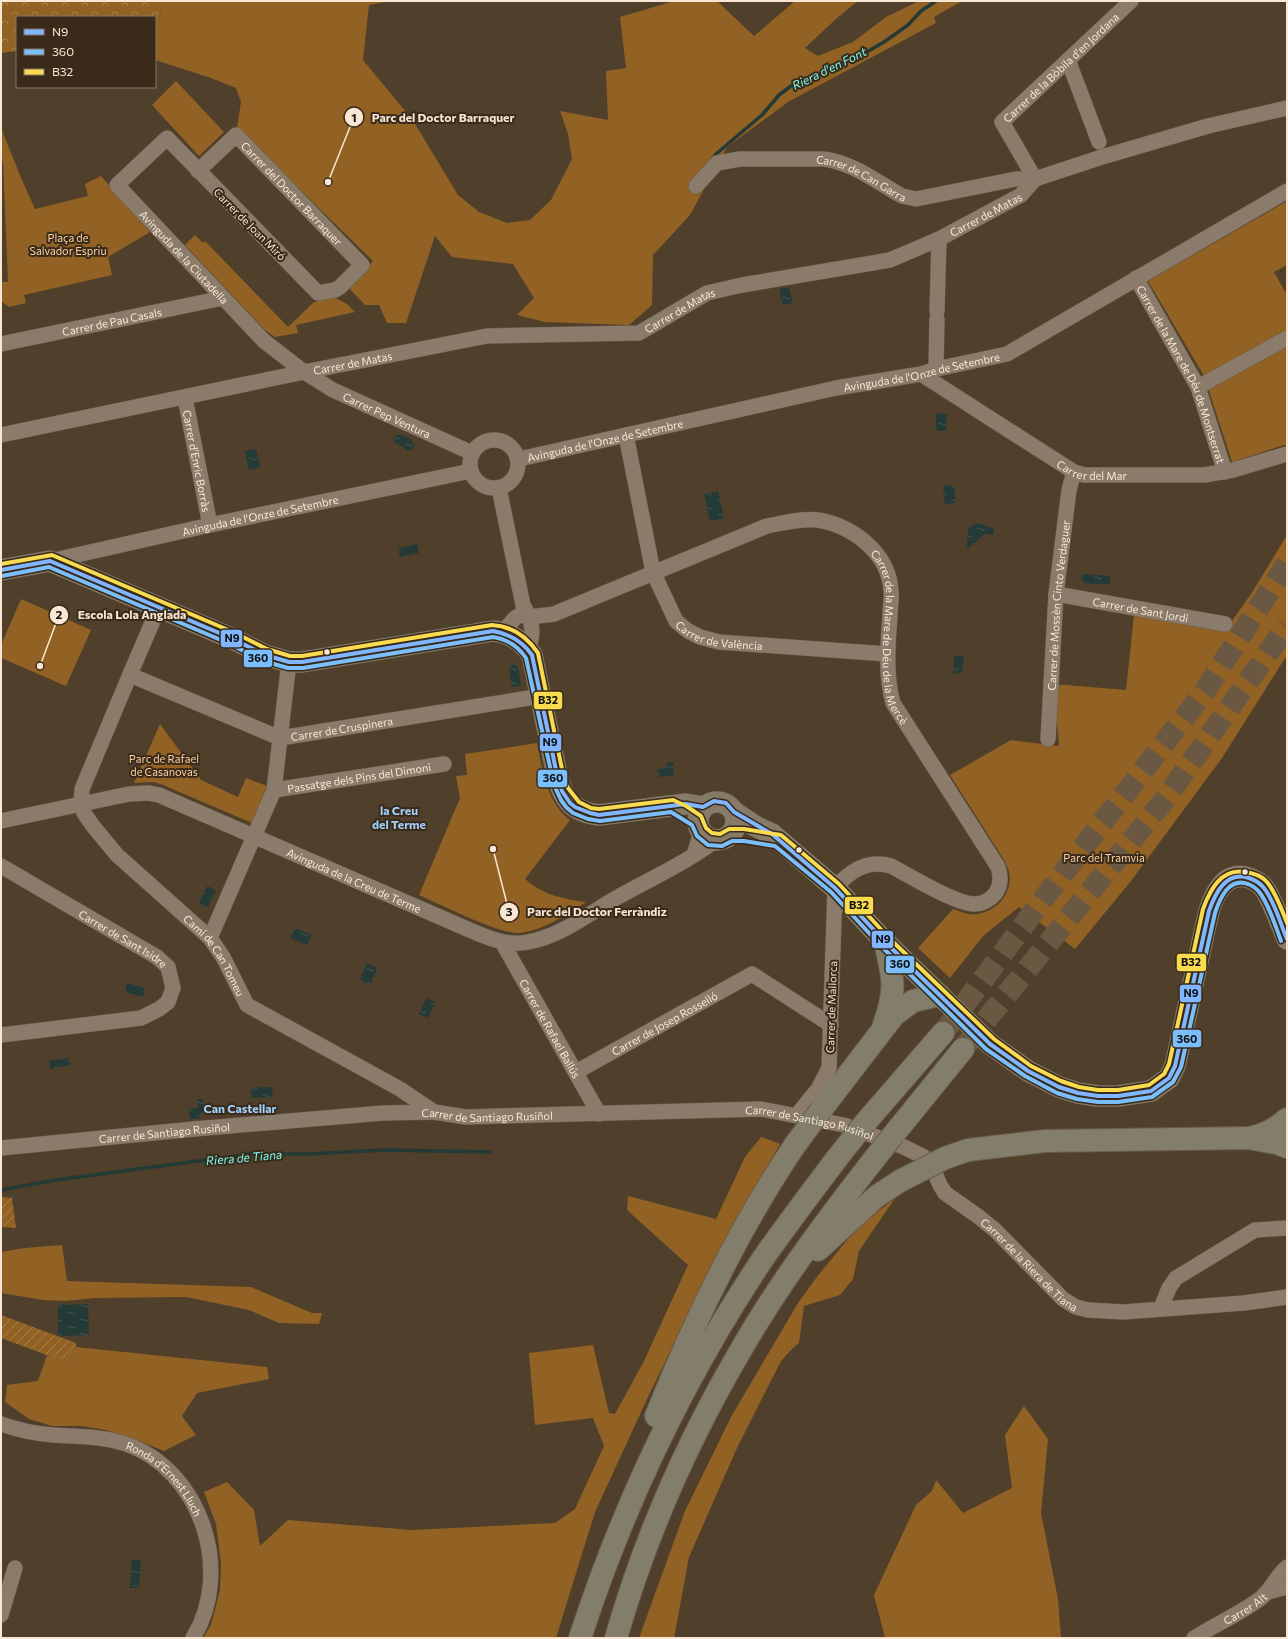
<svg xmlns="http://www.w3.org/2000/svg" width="1288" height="1639" font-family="Commissioner,sans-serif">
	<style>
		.green { fill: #926224 }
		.forest { fill: url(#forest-crowns) }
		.garden { fill: url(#garden-furrows) }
		.water { fill: url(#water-ripples) }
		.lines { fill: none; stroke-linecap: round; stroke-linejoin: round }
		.stream { stroke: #233a36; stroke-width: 3.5 }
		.highway-tunnel { stroke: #6a5843; stroke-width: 22; stroke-dasharray: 22 11; stroke-linecap: butt }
		.street-casing { stroke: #6a5c4a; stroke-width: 16 }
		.secondary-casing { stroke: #6a5c4a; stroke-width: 22 }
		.highway-casing { stroke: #6a5c4a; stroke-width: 24 }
		.street { stroke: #8a7b6b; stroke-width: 15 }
		.secondary { stroke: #867a69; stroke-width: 21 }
		.highway { stroke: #837e6c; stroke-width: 22 }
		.highway-bridge-casing { stroke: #6a5c4a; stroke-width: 24; stroke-linecap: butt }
		.highway-bridge { stroke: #837e6c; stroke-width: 22 }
		.bus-1-casing { stroke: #392a1a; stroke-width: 7 }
		.bus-2-casing { stroke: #392a1a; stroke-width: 7 }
		.bus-3-casing { stroke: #392a1a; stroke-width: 7 }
		.bus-1 { stroke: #80b6ff; stroke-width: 4 }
		.bus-2 { stroke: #7abffc; stroke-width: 4 }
		.bus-3 { stroke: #f9db4f; stroke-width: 4 }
		.bus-dot { fill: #fae7d3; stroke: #392a1a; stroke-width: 1.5 }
		.labels { text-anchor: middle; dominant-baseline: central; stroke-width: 4; stroke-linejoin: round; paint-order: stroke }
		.street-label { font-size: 11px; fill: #fae7d3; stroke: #392a1a }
		.park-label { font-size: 11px; fill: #fdd1a3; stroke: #392a1a }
		.water-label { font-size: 12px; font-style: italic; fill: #79fbf0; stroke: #392a1a }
		.neighbourhood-label { font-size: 12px; font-weight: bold; fill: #a2d0fd; stroke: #392a1a }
		.leader { fill: none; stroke: #fae7d3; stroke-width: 1.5 }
		.callout-dot { fill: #fae7d3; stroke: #392a1a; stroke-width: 1.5 }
		.mark-label { font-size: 12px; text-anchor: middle; font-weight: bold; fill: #111 }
		.callout-label { font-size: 12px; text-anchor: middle; font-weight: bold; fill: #fae7d3; stroke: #392a1a; stroke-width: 4; stroke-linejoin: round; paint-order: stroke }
		.line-badge { stroke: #392a1a; stroke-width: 1.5 }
		.pale-badge-label { font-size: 11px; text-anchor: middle; font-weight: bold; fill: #111 }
	</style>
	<defs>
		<pattern id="forest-crowns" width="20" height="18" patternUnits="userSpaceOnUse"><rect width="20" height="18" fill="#926224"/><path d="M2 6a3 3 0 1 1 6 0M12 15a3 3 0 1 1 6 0" fill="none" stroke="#a8804d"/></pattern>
		<pattern id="garden-furrows" width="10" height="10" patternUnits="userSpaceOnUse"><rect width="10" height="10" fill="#926224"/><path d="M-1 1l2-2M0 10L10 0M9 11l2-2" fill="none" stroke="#a8804d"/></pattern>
		<pattern id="water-ripples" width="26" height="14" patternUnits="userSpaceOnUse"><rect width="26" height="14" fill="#233a36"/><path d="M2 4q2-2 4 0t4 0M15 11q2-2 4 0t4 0" fill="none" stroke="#445652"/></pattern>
	</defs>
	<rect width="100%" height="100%" fill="#503f2a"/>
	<g class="green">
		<polygon points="163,1 390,1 369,5 363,60 412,119 458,195 479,212 507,223 530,220 551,200 572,159 568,134 560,111 608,120 606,71 626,68 620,17 674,1 717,1 754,36 795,1 858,1 837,18 805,48 818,56 853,42 886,17 919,1 962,1 934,17 936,23 788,102 727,147 690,215 653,255 652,305 629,325 545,322 517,315 534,298 513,264 452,257 435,236 406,323 387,323 379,305 365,305 348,287 373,261 237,128 241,102 236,88 211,78 155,60 155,43"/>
		<polygon points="176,81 224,132 199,156 152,105"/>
		<polygon points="1,128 22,180 35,209 88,196 85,184 101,176 150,232 108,257 112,275 24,295 26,303 9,307 1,301 1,282 8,282 3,161 1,161"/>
		<polygon points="1287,201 1287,265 1274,272 1287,295 1287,444 1232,462 1204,376 1148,281"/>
		<polygon points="195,235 203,243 205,241 288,327 314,302 334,297 347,304 355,312 296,325 298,333 275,337 265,330 185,245"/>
		<path d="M 1287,535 L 1287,655 L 1222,758 L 1131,881 L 1075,949 L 1019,907 L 983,936 L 950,978 L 918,948 L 953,909 C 957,910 963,913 968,914 C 991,917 1014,896 1009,872 C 1008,868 1006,864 1004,860 L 950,775 L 1011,740 L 1059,746 L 1054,684 L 1126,690 L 1134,615 L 1225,631 L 1253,591 Z"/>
		<polygon points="21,599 91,630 66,686 1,658 1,645"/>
		<polygon points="160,724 201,780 238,797 246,778 267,786 252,823 163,785 154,782 134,783"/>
		<path d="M 537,743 C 542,770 547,803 570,820 L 525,879 C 543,895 563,899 586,902 C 566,915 544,930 520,933 C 500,935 440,904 419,895 L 460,798 L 456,776 L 467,775 L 465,754 Z"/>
		<polygon points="761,1137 780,1144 726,1237 647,1399 595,1512 556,1638 203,1638 211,1625 220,1590 221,1563 216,1524 204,1492 227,1482 254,1510 260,1546 288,1520 412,1530 555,1523 575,1509 604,1446 593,1418 535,1425 529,1353 593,1345 609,1413 615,1414 643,1363 688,1265 627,1210 628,1196 716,1219 745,1157"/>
		<polygon points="895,1198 859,1251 853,1279 840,1295 804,1306 799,1343 793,1348 781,1361 737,1448 689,1557 674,1638 639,1638 685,1511 731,1417 798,1303 816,1278 857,1228"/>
		<polygon points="62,1245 67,1281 251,1287 312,1313 322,1313 319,1324 279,1323 249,1310 186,1297 94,1298 65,1301 43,1300 1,1293 1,1252 25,1248"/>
		<polygon points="76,1347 267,1367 269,1379 197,1393 182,1416 196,1435 164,1451 137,1440 106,1430 81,1426 52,1426 29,1419 5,1402 7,1385 38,1381 47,1355 68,1363"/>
		<polygon points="1024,1406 1048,1439 1041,1513 1058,1599 1061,1638 885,1638 874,1595 916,1505 932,1491 936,1480 963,1513 1012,1488 1005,1435"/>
	</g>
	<polygon class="forest" points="1,1 163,1 155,43 155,17 17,17 17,51 1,53"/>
	<g class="garden">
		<polygon points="1,1197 12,1198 16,1228 1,1227"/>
		<polygon points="1,1315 76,1343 76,1347 68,1363 1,1338"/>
	</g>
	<g class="water">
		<polygon points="789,287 793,303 783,305 779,289"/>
		<polygon points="938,413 947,414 946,430 945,431 938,431 936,430 936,414"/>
		<path d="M 397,435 C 404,434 416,440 414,448 L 408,451 L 402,446 L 395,443 L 394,439 Z"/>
		<polygon points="256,449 260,467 249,470 245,451"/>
		<polygon points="954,485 956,503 945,504 943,486"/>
		<polygon points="718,491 724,518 710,521 704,494"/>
		<polygon points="979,523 994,529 993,535 985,534 967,549 968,529 973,525"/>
		<polygon points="417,544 419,553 400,557 398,548"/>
		<polygon points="1084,574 1110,576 1110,585 1084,583 1081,578"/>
		<polygon points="954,655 964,656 962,672 953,674"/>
		<polygon points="513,664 518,667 521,686 512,687 509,668"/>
		<polygon points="673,762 674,775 659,777 657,769 666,768 666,763"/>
		<polygon points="207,886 216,890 208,907 199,903"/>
		<polygon points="295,928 312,935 307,945 290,938"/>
		<polygon points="367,963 377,968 370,985 360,980"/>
		<polygon points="127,983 145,988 143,997 125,992"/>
		<polygon points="426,998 435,1002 428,1018 419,1014"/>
		<polygon points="69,1058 70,1065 50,1069 49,1061"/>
		<polygon points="272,1087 273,1097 252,1098 251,1088"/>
		<polygon points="198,1099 203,1099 204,1112 200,1113 200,1118 190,1119 189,1109 198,1108"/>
		<polygon points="88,1304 89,1335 58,1336 58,1305"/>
		<polygon points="132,1560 141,1560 139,1588 130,1588"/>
	</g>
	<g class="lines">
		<g class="stream">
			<polyline points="711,160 716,154 762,115 779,95 791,86 865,53 884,42 908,25 921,11 936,1"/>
			<polyline points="1,1190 56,1180 250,1154 308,1154 385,1150 490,1152"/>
		</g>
		<g class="highway-tunnel">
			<polyline points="943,1033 1047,894 1204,692 1287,564"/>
			<polyline points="965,1046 1166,798 1287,626"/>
		</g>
		<defs>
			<g id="street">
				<polyline points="1068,60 1099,142"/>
				<path id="s1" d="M 198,171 L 236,135 L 362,265 L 340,287 L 335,290 L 318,293 L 167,138 L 117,185 L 264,341 L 304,372 L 333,390 L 472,453"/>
				<path id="s2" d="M 1035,179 L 1002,122 L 1131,1"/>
				<path id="s3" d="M 696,186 L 717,163 L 740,159 L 823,159 C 852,162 877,182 902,196 L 916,199 L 1016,179 L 1035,179"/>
				<path id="s4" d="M 1136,278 L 1198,387 L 1225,472"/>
				<polyline points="937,311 939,239"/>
				<path id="s5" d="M 1,344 L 223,298"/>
				<polyline points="936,369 937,319"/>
				<path id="s6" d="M 921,374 L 1074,472 L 1084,475 L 1204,475 L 1233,470 L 1287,454"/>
				<polyline points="1198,387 1287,338"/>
				<path id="s7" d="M 185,398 L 210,525"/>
				<path id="s8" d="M 1,435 L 304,372 L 487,336 L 639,333 L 707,293 L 742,285 L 890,260 L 939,239 L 1021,195 L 1035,179 L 1102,157 L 1208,126 L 1287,108"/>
				<path id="s9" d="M 626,435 L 653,572 L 676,621 L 688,631 L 700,637 L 719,642 L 887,654"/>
				<circle cx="494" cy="464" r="24"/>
				<path id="s10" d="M 519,459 L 836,388 L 921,374 L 936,369 L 1007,354 L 1287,191"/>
				<path d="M 499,488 L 523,605 C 532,621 535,631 528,650"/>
				<path id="s11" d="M 50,561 L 210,525 L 471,471"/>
				<path id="s12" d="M 1056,594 L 1225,624"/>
				<path id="s13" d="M 159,607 L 131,672 L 135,677 L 280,738 L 541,696"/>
				<path id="s14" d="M 503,632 L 515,618 L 520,615 L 530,617 L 554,614 L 767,526 C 783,523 802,518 818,520 C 853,526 889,553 891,591 C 892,599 890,607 890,615 C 888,645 885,674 893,703 L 998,867 C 1001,876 1001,886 995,894 C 990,900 982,904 974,904 C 954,903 910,876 891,866 C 867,859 850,871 835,888 L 829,1068 L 818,1089 L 797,1115"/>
				<path id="s15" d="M 131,672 L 82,789 L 81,804 L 84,813 L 93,826 L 117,855 L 210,938 L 223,957 L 247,1005 L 400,1089 L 434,1112"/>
				<path id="s16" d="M 1048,739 L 1056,594 L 1069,490 L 1074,472"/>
				<path id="s17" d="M 274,790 L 444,764"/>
				<path id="s18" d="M 1,821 L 129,794 L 148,793 L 159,795 L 472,931 C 490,939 509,946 528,942 C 562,936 589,913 618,897 C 650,879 686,863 716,840"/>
				<polyline points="694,855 701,832"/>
				<path id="s19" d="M 1,866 L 157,957 L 168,967 L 173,988 L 168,1002 L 159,1009 L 141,1018 L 1,1035"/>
				<polyline points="210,938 274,790 289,662"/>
				<path id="s20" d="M 502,942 L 599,1114"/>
				<path id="s21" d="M 576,1072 L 752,974 L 831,1025"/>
				<path id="s22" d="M 1,1148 L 194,1129 L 383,1113 L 434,1112 L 466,1117 L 761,1109 L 844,1125 L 904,1147 L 924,1157 L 932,1166 L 940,1185 L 945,1193 L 979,1217 L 995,1230 L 1063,1299 L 1076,1307 L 1088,1310 L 1123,1312 L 1244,1303 L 1287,1297"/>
				<polyline points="1161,1308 1169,1288 1176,1278 1255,1230 1287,1228"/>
				<path id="s23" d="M 1,1424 C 18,1430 36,1434 54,1435 C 79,1437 102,1436 126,1444 C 201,1470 234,1571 193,1638"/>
				<polyline points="1268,1592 1287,1587"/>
				<polyline points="1,1615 15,1568"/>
				<path id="s24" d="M 1194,1638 C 1216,1624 1240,1614 1261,1598 C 1272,1589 1276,1576 1287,1567"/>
			</g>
			<g id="secondary">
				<path d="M 1,570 L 50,561 L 231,638 L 265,655 L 289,662 L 302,662 L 493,631 C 511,633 522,641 532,655 L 557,775 C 563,799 572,812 599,815 L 686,804 L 703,807"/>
				<circle cx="717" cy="821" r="19"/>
				<path d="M 734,812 L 755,826 L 772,834 L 835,888 L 885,942 L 990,1044 L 1028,1071 L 1059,1087 L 1078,1093 L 1098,1096 L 1118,1096 L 1151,1091 L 1169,1078 L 1175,1066 L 1209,911 C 1214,895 1224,872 1246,877 C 1253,879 1259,882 1264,888 C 1271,897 1282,927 1287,939"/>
			</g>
			<g id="highway">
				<path d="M 884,1024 C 897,989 893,977 885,942"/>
				<polyline points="821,1110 894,1015 913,1001 939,995"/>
				<polyline points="865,1123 943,1033"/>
				<polyline points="894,1134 963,1049"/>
				<path d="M 1249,1138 C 1265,1135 1275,1129 1287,1119"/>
				<polyline points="945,1158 968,1150 1045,1141 1248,1138 1276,1143 1287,1147"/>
				<polyline points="818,1250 877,1196 900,1181"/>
				<path d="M 656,1416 C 694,1321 738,1229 795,1145"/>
				<path d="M 580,1638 C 624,1503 685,1375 764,1257 C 788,1223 813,1190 838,1157"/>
				<path d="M 616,1638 C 645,1537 689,1438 742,1348 C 779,1284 823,1225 868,1167"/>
			</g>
		</defs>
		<use href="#street" class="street-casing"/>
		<use href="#secondary" class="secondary-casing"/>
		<use href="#highway" class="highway-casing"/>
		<use href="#street" class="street"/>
		<use href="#secondary" class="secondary"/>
		<use href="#highway" class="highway"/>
		<defs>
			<g id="highway-bridge">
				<polyline points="795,1145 821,1110"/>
				<polyline points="838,1157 865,1123"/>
				<polyline points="868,1167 894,1134"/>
				<polyline points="900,1181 945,1158"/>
			</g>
		</defs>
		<use href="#highway-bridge" class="highway-bridge-casing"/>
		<use href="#highway-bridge" class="highway-bridge"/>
		<defs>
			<path id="bus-1" d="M 1,570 L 50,561 L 231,638 L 265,655 L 289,662 L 302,662 L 493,631 C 510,634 522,641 532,655 L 557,775 L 562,791 L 570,803 L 575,807 L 590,813 L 599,815 L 686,804 L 703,807 L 714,801 L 726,803 L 734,812 L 772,834 L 835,888 L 885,942 L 990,1044 L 1028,1071 L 1059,1087 L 1078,1093 L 1098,1096 L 1118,1096 L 1151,1091 L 1169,1078 L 1175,1066 L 1209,911 C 1215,894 1226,870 1249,878 C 1255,880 1260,883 1264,888 C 1275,902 1280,923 1287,939"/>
			<path id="bus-2" d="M 2,576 L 49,567 L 228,643 L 263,661 L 288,668 L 303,668 L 493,637 C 507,639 518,646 526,658 L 554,785 L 561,800 L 566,807 L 573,813 L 588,819 L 600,821 L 671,812 L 692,825 L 697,836 L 708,845 L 722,846 L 732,841 L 744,841 L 775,846 L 831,892 L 881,946 L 986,1049 L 1025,1076 L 1057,1093 L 1077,1099 L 1098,1102 L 1118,1102 L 1152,1097 L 1173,1082 L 1181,1067 L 1215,913 C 1220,898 1229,877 1248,884 C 1253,886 1257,889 1260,893 C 1270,907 1275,925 1281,941"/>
			<path id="bus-3" d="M 1,564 L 52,555 L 233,632 L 267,649 L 290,656 L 302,656 L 492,625 C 511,626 527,637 538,653 L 563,774 L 568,788 L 579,802 L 591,808 L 599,809 L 673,800 L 686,806 L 701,816 L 706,828 L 712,833 L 720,834 L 729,829 L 744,829 L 781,835 L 839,884 L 889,938 L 994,1039 L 1031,1066 L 1061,1081 L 1079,1087 L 1098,1090 L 1118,1090 L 1149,1085 L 1164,1074 L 1169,1064 L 1203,909 C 1210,890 1221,868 1245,872 C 1253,873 1261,875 1267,882 C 1276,893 1282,910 1287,923"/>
		</defs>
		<use href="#bus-1" class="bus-1-casing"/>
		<use href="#bus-2" class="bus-2-casing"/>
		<use href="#bus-3" class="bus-3-casing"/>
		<use href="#bus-1" class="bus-1"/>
		<use href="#bus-2" class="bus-2"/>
		<use href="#bus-3" class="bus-3"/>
	</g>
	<g class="bus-dot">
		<circle cx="327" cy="652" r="3.5"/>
		<circle cx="799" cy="850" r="3.5"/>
		<circle cx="1245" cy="872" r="3.5"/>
	</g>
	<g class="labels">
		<g class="street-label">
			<text stroke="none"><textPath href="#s2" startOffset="146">Carrer de la Bòbila d'en Jordana</textPath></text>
			<text stroke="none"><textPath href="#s3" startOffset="180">Carrer de Can Garra</textPath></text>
			<text stroke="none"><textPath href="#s1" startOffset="133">Carrer del Doctor Barraquer</textPath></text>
			<text stroke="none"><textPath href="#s8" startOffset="1019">Carrer de Matas</textPath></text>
			<text transform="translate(250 224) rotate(45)">Carrer de Joan Miró</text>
			<text stroke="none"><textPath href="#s1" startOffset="671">Avinguda de la Ciutadella</textPath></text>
			<text stroke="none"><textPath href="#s8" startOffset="695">Carrer de Matas</textPath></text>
			<text stroke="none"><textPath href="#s5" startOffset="113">Carrer de Pau Casals</textPath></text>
			<text stroke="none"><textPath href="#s8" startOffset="359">Carrer de Matas</textPath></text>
			<text stroke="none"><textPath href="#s10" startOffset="412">Avinguda de l'Onze de Setembre</textPath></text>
			<text stroke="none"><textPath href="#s4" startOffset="107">Carrer de la Mare de Déu de Montserrat</textPath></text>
			<text stroke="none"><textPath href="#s1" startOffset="931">Carrer Pep Ventura</textPath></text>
			<text stroke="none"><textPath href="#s10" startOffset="88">Avinguda de l'Onze de Setembre</textPath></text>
			<text stroke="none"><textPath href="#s7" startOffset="64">Carrer d'Enric Borràs</textPath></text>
			<text stroke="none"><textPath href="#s6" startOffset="199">Carrer del Mar</textPath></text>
			<text stroke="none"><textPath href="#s11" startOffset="215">Avinguda de l'Onze de Setembre</textPath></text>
			<text stroke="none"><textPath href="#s16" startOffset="134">Carrer de Mossèn Cinto Verdaguer</textPath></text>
			<text stroke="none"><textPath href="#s12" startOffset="86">Carrer de Sant Jordi</textPath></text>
			<text stroke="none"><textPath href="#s9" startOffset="241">Carrer de València</textPath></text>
			<text stroke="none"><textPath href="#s14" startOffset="496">Carrer de la Mare de Déu de la Mercè</textPath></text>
			<text stroke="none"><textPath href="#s13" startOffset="297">Carrer de Cruspinera</textPath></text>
			<text stroke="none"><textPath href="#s17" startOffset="86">Passatge dels Pins del Dimoni</textPath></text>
			<text stroke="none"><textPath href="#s18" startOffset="374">Avinguda de la Creu de Terme</textPath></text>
			<text stroke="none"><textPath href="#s19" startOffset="142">Carrer de Sant Isidre</textPath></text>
			<text stroke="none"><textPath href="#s15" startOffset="346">Camí de Can Tomeu</textPath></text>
			<text transform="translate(831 1007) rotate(-88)">Carrer de Mallorca</text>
			<text stroke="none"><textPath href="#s21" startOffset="101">Carrer de Josep Rosselló</textPath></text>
			<text stroke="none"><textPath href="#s20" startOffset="99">Carrer de Rafael Ballús</textPath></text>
			<text stroke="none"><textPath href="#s22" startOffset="488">Carrer de Santiago Rusiñol</textPath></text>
			<text stroke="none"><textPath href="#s22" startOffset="812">Carrer de Santiago Rusiñol</textPath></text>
			<text stroke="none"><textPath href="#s22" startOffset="164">Carrer de Santiago Rusiñol</textPath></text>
			<text stroke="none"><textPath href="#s22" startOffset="1086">Carrer de la Riera de Tiana</textPath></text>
			<text stroke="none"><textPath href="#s23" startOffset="180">Ronda d'Ernest Lluch</textPath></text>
			<text stroke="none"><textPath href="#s24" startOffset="59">Carrer Alt</textPath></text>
		</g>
		<g class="park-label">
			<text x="68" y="237">Plaça de<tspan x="68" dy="13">Salvador Espriu</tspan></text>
			<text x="164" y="758">Parc de Rafael<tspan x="164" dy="13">de Casanovas</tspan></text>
			<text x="1104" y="857">Parc del Tramvia</text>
		</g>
		<g class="water-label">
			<text transform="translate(829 68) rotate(-26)">Riera d'en Font</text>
			<text transform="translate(244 1157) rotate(-5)">Riera de Tiana</text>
		</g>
		<g class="neighbourhood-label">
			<text x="399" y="810">la Creu<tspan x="399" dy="14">del Terme</tspan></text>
			<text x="240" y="1108">Can Castellar</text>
		</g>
	</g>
	<path class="leader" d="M328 182L354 117M40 666L59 615M493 849L509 912"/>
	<g class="callout-dot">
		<circle cx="328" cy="182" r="4"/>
		<circle cx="40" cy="666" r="4"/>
		<circle cx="493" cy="849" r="4"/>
		<circle cx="354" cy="117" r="10"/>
		<circle cx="59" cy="615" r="10"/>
		<circle cx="509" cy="912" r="10"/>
	</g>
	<g class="mark-label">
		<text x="354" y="122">1</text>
		<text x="59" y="619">2</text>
		<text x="509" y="916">3</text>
	</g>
	<g class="callout-label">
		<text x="443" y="122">Parc del Doctor Barraquer</text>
		<text x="132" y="619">Escola Lola Anglada</text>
		<text x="597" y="916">Parc del Doctor Ferràndiz</text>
	</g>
	<g class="line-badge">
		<rect x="220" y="629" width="23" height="19" rx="4" fill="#80b6ff"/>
		<rect x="243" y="649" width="30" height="19" rx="4" fill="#7abffc"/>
		<rect x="533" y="691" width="30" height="19" rx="4" fill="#f9db4f"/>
		<rect x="539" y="733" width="23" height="19" rx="4" fill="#80b6ff"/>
		<rect x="537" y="769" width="31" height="19" rx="4" fill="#7abffc"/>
		<rect x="844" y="896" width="30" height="19" rx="4" fill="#f9db4f"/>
		<rect x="871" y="930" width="23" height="19" rx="4" fill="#80b6ff"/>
		<rect x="1176" y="953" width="31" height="19" rx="4" fill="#f9db4f"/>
		<rect x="885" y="955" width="30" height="19" rx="4" fill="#7abffc"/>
		<rect x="1179" y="984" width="23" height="19" rx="4" fill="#80b6ff"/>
		<rect x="1172" y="1029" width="30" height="19" rx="4" fill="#7abffc"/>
	</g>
	<g class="pale-badge-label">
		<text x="232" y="642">N9</text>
		<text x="258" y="662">360</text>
		<text x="548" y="704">B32</text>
		<text x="550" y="746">N9</text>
		<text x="553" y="782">360</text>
		<text x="859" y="909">B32</text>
		<text x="883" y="943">N9</text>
		<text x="1191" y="966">B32</text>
		<text x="900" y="968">360</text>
		<text x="1191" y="997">N9</text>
		<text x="1187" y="1043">360</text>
	</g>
	<rect width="1288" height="1639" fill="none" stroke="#fae7d3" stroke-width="4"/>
	<rect x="16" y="16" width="140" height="72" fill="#392a1a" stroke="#867664"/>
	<rect x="24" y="29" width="20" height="6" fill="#80b6ff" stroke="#867664"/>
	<text x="52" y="36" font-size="12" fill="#fae7d3">N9</text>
	<rect x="24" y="49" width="20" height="6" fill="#7abffc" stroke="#867664"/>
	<text x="52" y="56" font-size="12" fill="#fae7d3">360</text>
	<rect x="24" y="69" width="20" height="6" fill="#f9db4f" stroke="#867664"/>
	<text x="52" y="76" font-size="12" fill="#fae7d3">B32</text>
</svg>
